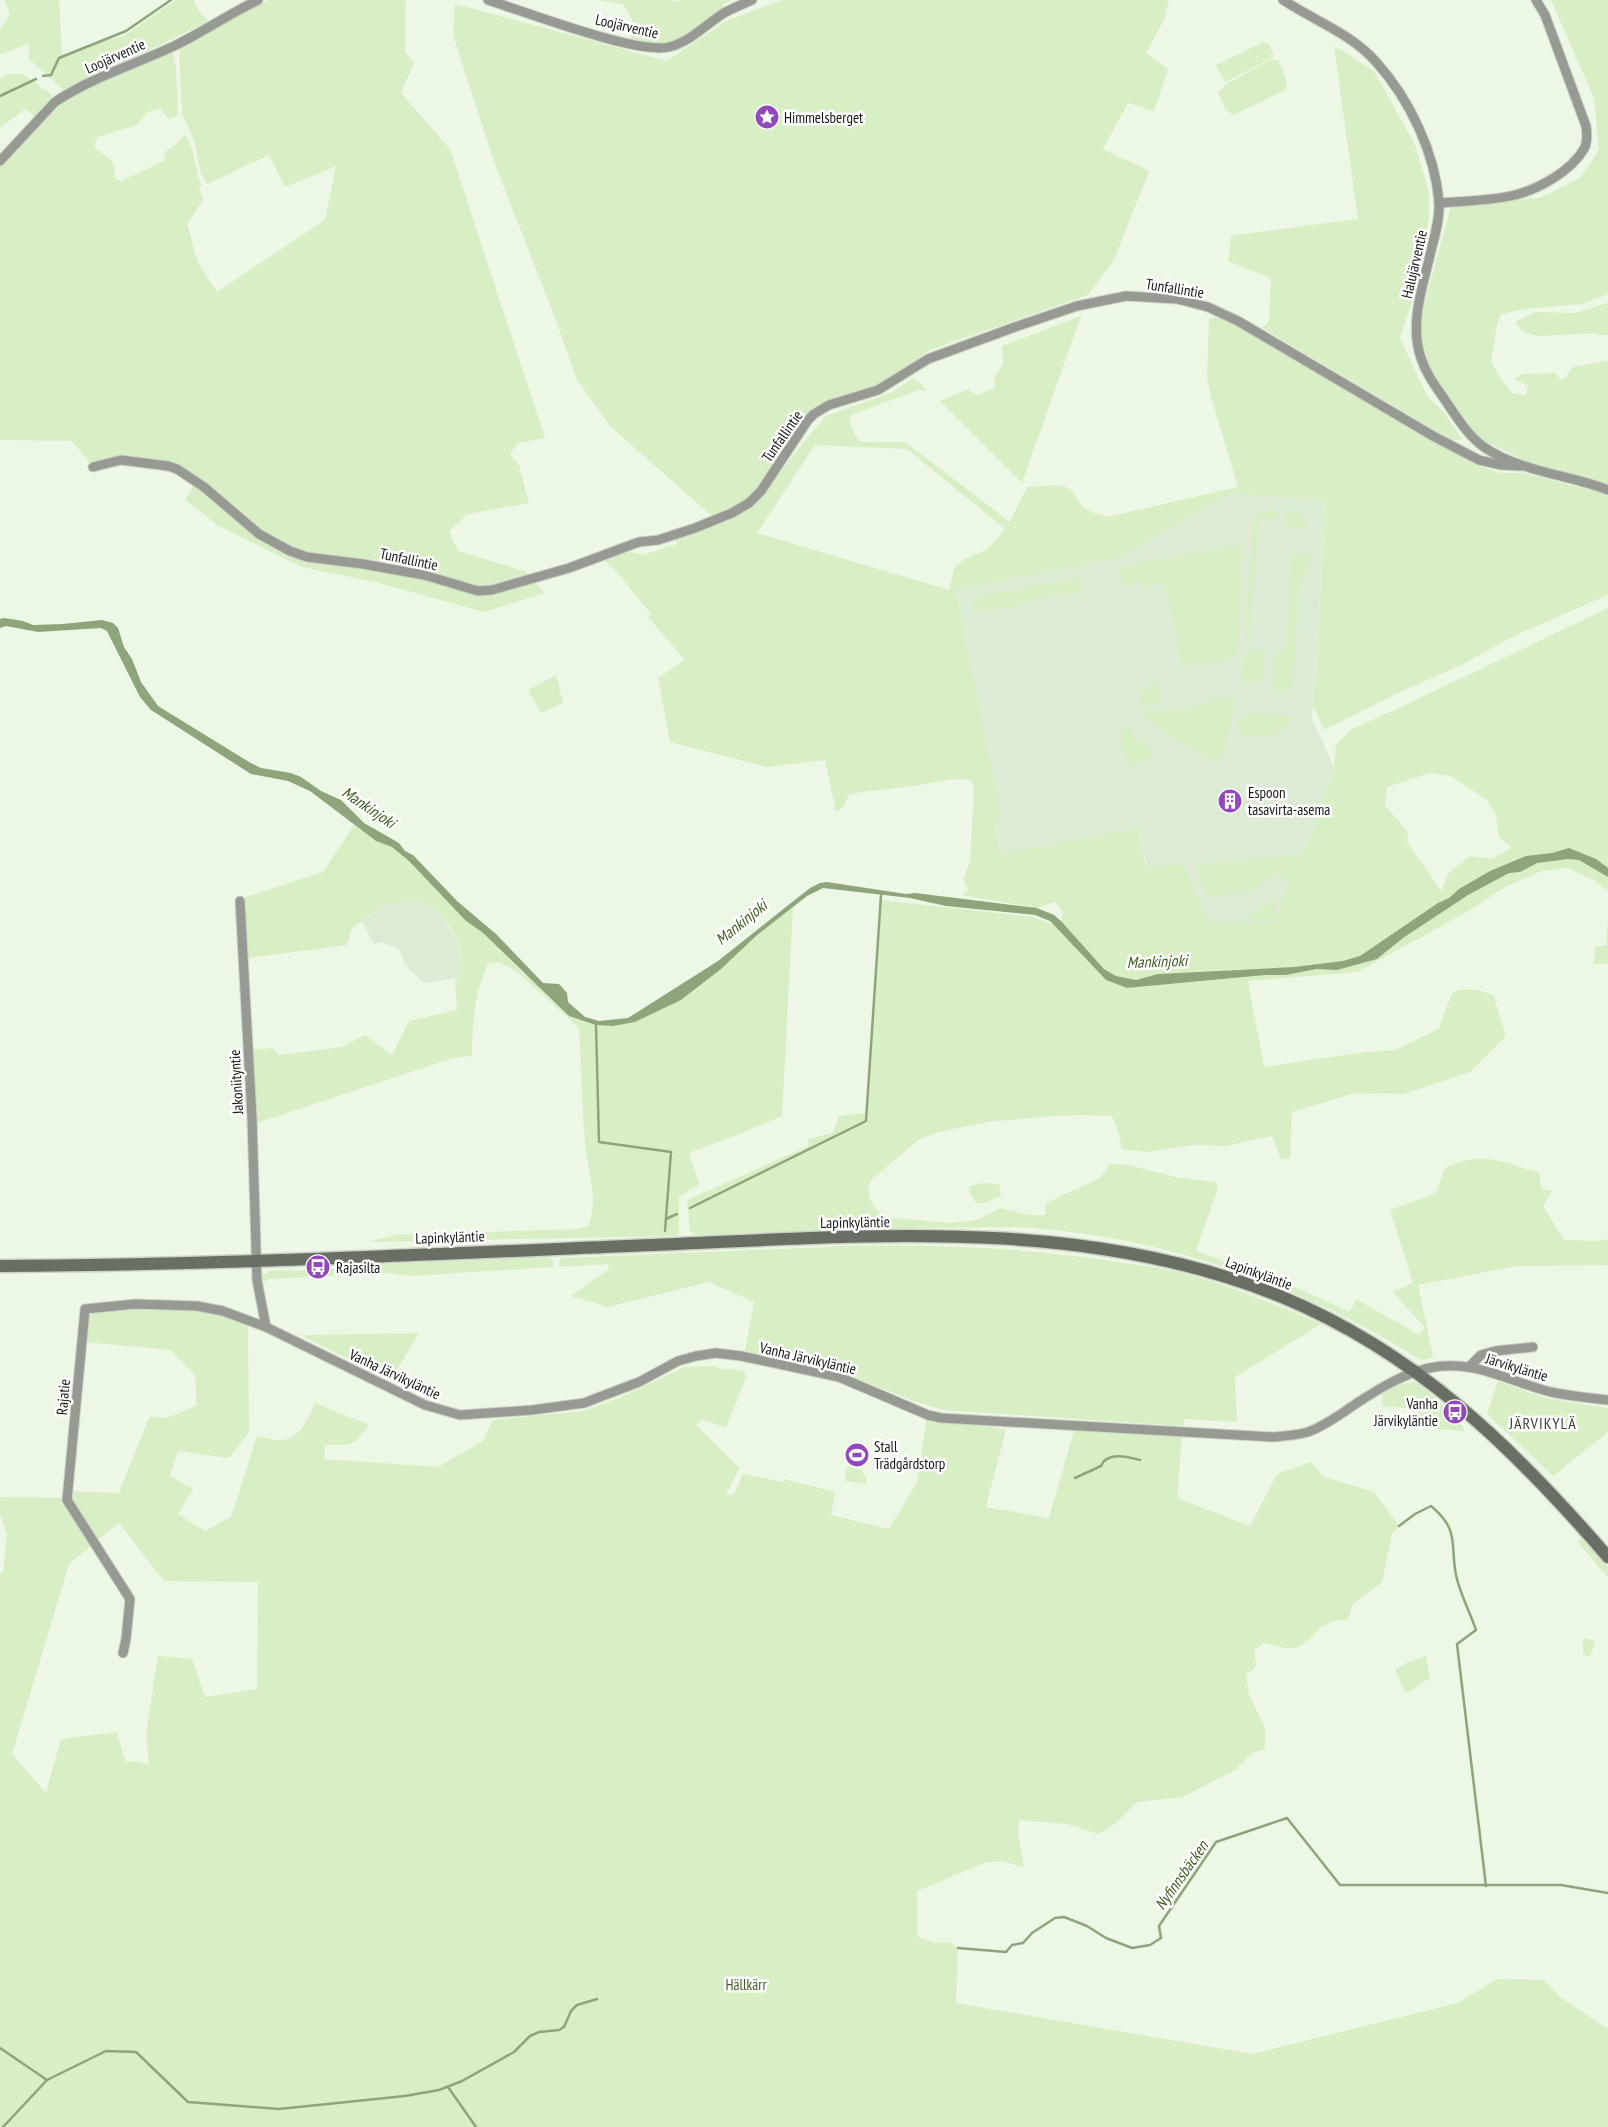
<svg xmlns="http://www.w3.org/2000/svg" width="1608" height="2127" font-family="'PT Sans Narrow',sans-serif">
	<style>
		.built { fill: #deebd4 }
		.green { fill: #d8eec5; fill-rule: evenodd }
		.water { fill: #8ea57b }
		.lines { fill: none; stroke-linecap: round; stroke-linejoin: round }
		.stream { stroke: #8ea57b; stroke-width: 2.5 }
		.street-casing { stroke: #cad3c4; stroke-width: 11 }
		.secondary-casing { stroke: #cad3c4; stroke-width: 15 }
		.street { stroke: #969a93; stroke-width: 9 }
		.secondary { stroke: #6a6f66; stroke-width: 12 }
		.labels { text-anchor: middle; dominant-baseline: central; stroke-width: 5; stroke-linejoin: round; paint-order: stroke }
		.street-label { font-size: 15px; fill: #131611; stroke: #fff }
		.poi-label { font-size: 15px; fill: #131611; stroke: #fff; text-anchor: start }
		.park-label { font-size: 15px; fill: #3e5c1f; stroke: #fff }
		.water-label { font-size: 16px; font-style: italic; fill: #3f5c1f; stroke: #fff }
		.neighbourhood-label { font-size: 16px; letter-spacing: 1px; fill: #3c4336; stroke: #fff }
	</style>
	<rect width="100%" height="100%" fill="#edf7e6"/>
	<g class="built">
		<polygon points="1230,493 1326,500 1312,719 1334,767 1309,843 1296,855 1275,924 1158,923 1139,829 1001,855 995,823 1000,814 956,590 1119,558"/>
		<polygon points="423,900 441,914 457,941 464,968 460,978 424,983 405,965 399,949 381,942 374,945 362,921 386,904"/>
	</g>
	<g class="green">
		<polygon points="5,0 59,0 62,54 73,53 100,42 124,36 176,0 193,0 200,13 209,21 65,91 29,59 29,44 0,54 0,30 10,14"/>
		<path d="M 268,0 L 406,0 L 405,52 L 414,63 L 401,93 L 450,149 L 545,438 L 518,443 L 510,454 L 519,465 L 529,503 L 468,514 L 449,531 L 458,551 L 524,571 L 545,593 L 484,612 L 375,582 L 302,567 L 220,527 L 185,500 L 195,483 L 173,467 L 121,460 L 93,467 L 72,441 L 0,440 L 0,166 L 65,100 L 99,81 L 172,51 L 176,68 L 178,114 L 169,120 L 160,108 L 148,112 L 136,125 L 98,137 L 95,142 L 95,148 C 108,158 118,160 114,178 L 121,181 L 164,161 L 166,151 C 177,146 176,141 185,135 C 196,150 194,170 202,186 L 199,188 L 203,200 L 187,224 L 198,263 L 217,292 L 325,220 L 336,166 L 285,187 L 269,155 L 207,184 L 201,174 L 194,140 L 182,113 L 179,47 Z"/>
		<path d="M 596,0 L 670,0 L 677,2 L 680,0 L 733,0 L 723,4 L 724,9 C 708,20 679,46 658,45 C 649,44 640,42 631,40 L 632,19 L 623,4 Z"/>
		<polygon points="782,0 1169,0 1164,20 1146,53 1168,69 1154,111 1128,103 1103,149 1149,171 1114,260 1088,295 930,350 875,387 823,405 803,415 757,493 730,510 713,517 610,426 576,378 554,315 493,159 453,35 455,4 667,61 726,21"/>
		<path d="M 1551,0 L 1608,0 L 1608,294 L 1583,304 L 1525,309 L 1501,314 C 1495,326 1494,347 1491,361 L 1499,376 L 1512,393 L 1526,396 L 1528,386 L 1514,379 L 1522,374 L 1555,373 L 1561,380 L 1565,378 L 1573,367 L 1608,361 L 1608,484 L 1523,460 L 1479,438 L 1441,386 L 1428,363 L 1423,349 L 1420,319 L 1452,203 L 1540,198 L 1580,178 L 1599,150 L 1594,98 Z"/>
		<polygon points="1263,42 1269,44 1274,57 1225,82 1216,65"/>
		<polygon points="1334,46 1374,71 1415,145 1429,192 1429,219 1414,295 1400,338 1427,396 1444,412 1462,440 1451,440 1262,328 1269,321 1271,278 1228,261 1231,237 1236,235 1358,219"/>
		<polygon points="1270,60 1278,60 1287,81 1286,90 1233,115 1225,109 1218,92 1225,85"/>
		<polygon points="9,74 23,74 52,95 51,100 34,117 25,109 0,128 0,78"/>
		<polygon points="1608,303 1608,335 1599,335 1593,333 1539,336 1523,332 1515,322 1534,312 1575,313"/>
		<polygon points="1081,316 1022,483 940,401 968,389 976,396 995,388 994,377 1003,364 1002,346"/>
		<path d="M 1209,318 L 1221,318 L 1233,324 L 1474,464 L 1501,473 L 1524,473 L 1605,494 L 1608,497 L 1608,595 L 1518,634 L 1461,665 L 1398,693 L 1324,730 L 1313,705 L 1326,500 L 1230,493 L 1119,558 L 956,590 L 1001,814 L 995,823 L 1001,854 L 1139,829 L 1146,867 L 1183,864 L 1209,923 L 1275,923 L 1288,879 L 1276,872 L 1252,891 L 1207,897 L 1194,865 L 1296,855 L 1309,843 L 1334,767 L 1336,744 L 1346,736 L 1348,731 C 1435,692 1521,649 1608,608 L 1608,892 L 1594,880 L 1568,868 L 1542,871 L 1505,887 L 1467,912 L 1357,972 L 1248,981 L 1264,1067 L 1365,1052 L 1394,1050 L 1417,1040 L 1439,1028 L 1452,993 C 1467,986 1478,990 1493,995 L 1506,1036 L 1470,1072 L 1404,1094 L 1355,1093 L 1292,1112 L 1290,1158 L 1281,1159 L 1272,1136 L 1225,1146 L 1195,1145 L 1147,1152 L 1122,1149 L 1118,1131 L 1112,1116 L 1077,1115 L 1042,1117 L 987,1122 L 939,1132 L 921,1138 L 872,1179 C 863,1194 873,1206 883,1217 L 950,1223 L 978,1220 L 1000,1208 L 1029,1215 L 1045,1215 L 1046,1203 L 1100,1178 L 1110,1164 L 1129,1165 L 1179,1178 L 1217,1182 L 1217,1190 L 1196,1251 L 1284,1282 L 1350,1312 L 1356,1299 L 1419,1335 L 1425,1328 L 1393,1292 L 1413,1283 L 1390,1210 L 1435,1194 L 1445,1168 C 1483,1150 1502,1162 1539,1173 L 1542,1189 L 1552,1191 L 1543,1206 L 1564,1240 L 1597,1241 L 1608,1239 L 1608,1265 L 1517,1266 L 1418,1285 L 1433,1356 L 1429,1359 L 1420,1360 C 1308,1287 1164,1237 1031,1228 C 1001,1226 970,1228 941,1228 C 859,1229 777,1232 696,1235 L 690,1231 L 687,1200 L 809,1146 L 808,1139 L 833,1133 L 839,1116 L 867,1113 L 880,900 L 1033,917 L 1052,924 L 1106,980 L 1127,988 L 1247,977 L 1246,969 L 1158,974 L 1136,980 L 1116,976 L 1104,969 L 1061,921 L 1063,912 L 1055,902 L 1037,908 L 962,895 L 968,890 L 963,879 L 970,862 L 974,790 L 971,780 C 951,776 933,784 913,786 C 892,789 871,790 850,794 L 842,808 L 836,812 L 825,760 L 767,767 L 670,742 L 658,678 L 685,660 L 648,617 L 651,614 L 616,571 L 605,561 L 610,555 L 631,552 L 643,555 L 677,544 L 675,540 L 722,522 L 756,503 L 802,444 L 826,416 L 890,393 L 914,378 L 928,391 L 919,390 L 853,414 L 849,420 L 855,435 L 861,442 L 905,442 L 1010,522 L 1027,487 L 1062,485 L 1071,490 L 1083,507 L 1094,513 L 1107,517 L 1238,487 L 1211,397 L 1207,378 ZM 815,445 L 907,449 L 1005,529 L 988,549 L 965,559 L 955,567 L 949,590 L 757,533 ZM 1430,773 L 1451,776 L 1487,800 L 1496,815 L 1499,837 L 1511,847 L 1493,859 L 1469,856 L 1447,875 L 1442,892 L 1407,842 L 1408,832 L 1385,805 L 1387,787 Z"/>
		<polygon points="1270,509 1277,512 1278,518 1259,518 1249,644 1245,641 1253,524 1259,514"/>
		<polygon points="1299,511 1305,518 1308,528 1284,527 1286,512"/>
		<polygon points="1243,545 1237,654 1232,658 1182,667 1165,582 1141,588 1140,583 1122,587 1119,567"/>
		<polygon points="1292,555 1311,555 1311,560 1299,587 1293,683 1289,689 1282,693 1273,689 1271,686 1274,655 1285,650"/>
		<polygon points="1080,578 1084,593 1048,595 998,611 972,611 974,600 980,596"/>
		<polygon points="1248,649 1265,651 1263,681 1241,685 1245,654"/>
		<polygon points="556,675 563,703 541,713 528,690"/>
		<polygon points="1158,681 1162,705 1139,706 1139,689 1150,692 1148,683"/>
		<path d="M 1215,698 L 1235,699 L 1225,752 L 1220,761 L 1216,761 C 1186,748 1165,734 1141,712 C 1161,711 1199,711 1215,698 Z"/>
		<path d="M 1257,713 L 1294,717 C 1284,734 1263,737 1245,737 L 1237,731 L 1236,721 L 1240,717 Z"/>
		<path d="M 1132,726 L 1133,741 L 1145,740 L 1153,756 C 1146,760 1139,761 1132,766 L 1126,763 L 1121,739 L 1123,727 Z"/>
		<path d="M 354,825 L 376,841 L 392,847 L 409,861 L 466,921 L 482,932 L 525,975 L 596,1025 L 613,1026 L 635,1022 L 681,1000 L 721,969 L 756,936 L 793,907 L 782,1116 L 744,1132 L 689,1153 L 699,1185 L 679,1196 L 679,1234 L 677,1236 L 368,1242 L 395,1235 L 579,1229 L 589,1225 C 599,1197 587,1169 585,1141 C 582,1103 581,1066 579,1028 L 518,972 L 498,962 L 488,964 C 474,993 472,1024 472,1056 L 453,1058 L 257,1123 L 255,1119 L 252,1050 L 273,1048 L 279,1055 L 342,1047 L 365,1035 L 392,1055 L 409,1021 L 457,1010 L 455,980 L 460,978 C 468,958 455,932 442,915 C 437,909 429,905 423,900 L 385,904 L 352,928 L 347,945 L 240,959 L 237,900 L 323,872 Z"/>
		<polygon points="1278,896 1273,921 1244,920"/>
		<polygon points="1608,919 1608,964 1594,964 1595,947 1606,945"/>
		<polygon points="982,1183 999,1184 1001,1196 984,1203 976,1203 969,1192 970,1186"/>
		<path d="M 849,1246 C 938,1244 1030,1248 1118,1262 C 1137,1265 1156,1267 1174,1271 C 1225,1283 1273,1304 1321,1324 L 1235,1377 L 1237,1422 L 1184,1419 L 1183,1426 L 943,1410 L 917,1402 L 824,1366 L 745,1351 L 754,1302 L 709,1282 L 608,1307 L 571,1296 L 609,1269 L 608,1264 L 559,1267 L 560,1259 L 564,1258 Z"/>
		<polygon points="548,1257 553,1261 554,1267 409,1276 389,1273 268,1279 263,1283 262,1276 269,1271 276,1270 318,1271 357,1265"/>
		<path d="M 151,1308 L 199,1309 L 222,1314 L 248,1325 L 249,1432 L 229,1458 L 178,1451 L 170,1476 L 193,1489 L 178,1514 L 205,1531 L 231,1517 L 257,1436 C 264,1437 271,1440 277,1440 C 299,1442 308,1419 315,1403 L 369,1425 C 353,1447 352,1445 325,1445 L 324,1459 L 438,1467 L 483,1441 L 492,1420 L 583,1411 L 621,1397 L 684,1367 L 716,1366 L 719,1369 L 741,1370 L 745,1373 L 746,1378 L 726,1428 L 702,1419 L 696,1425 L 739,1468 L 726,1495 L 734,1494 L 743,1474 L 783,1482 L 784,1479 L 835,1492 L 831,1515 L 889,1529 L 917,1482 L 927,1417 L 941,1421 L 1006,1429 L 986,1507 L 1049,1518 L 1074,1431 L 1182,1436 L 1177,1498 L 1250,1526 L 1277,1474 L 1311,1462 L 1324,1477 L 1374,1492 L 1399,1526 L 1392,1534 L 1382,1582 L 1352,1605 L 1350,1615 L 1345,1620 C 1314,1620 1314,1645 1294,1648 C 1286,1650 1272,1644 1263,1643 L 1254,1651 L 1256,1663 L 1254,1669 L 1246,1675 L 1249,1695 L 1265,1728 L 1265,1749 L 1252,1753 L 1235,1770 L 1183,1797 L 1137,1802 L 1115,1824 L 1098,1834 L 1067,1824 L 1019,1820 L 1018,1834 L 1024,1867 L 1001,1861 L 987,1862 L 917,1891 L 918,1937 L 934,1943 L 949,1942 L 958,1948 L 956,2003 L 1252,2054 L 1458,2003 L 1497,1979 L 1544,1980 L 1560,1997 L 1608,2029 L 1608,2127 L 0,2127 L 0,1573 L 3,1573 L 7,1535 L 0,1514 L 0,1497 L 62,1498 L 93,1544 L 69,1564 L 12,1754 L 46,1793 L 61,1739 L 117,1732 L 125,1761 L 149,1764 L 146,1734 L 158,1656 L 192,1659 L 205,1697 L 257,1689 L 258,1582 L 164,1581 L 119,1523 L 98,1540 L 71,1499 L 70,1491 L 119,1493 L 149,1417 L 167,1418 L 197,1405 L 195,1375 L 170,1350 L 84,1342 L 86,1319 L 94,1311 Z"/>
		<polygon points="419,1333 391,1380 300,1335 313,1335"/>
		<polygon points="1498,1381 1544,1398 1608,1408 1608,1432 1553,1476 1487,1414"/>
		<polygon points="1414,1382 1421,1385 1460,1421 1464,1431 1439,1429 1418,1424 1417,1409 1382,1406 1383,1392 1401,1384"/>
		<polygon points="847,1466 861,1470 866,1478 866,1484 845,1481"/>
		<polygon points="1583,1537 1608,1567 1608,1578 1577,1541"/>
		<polygon points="1583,1638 1595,1641 1590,1657 1583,1654"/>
		<polygon points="1426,1656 1430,1678 1406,1693 1395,1670 1408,1662"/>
	</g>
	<polygon class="water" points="4,618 23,621 33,625 63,624 102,620 113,623 118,628 124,647 132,659 141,682 158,706 249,762 261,768 291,773 301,777 321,791 341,800 364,823 399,843 405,851 413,855 457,901 496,934 543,983 559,984 567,993 568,1002 585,1017 599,1021 628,1018 718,961 810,888 820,883 827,882 906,894 915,893 1037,908 1054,915 1061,921 1104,969 1116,976 1136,980 1158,974 1294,967 1343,961 1360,956 1438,903 1449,898 1459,889 1490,871 1526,856 1552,853 1569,848 1596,859 1608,868 1608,877 1579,860 1568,859 1537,863 1520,872 1509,873 1468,895 1403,938 1377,959 1337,970 1316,969 1286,975 1265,975 1127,988 1106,980 1050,921 1035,915 946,906 910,898 823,888 807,896 756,936 721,969 681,1000 635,1022 613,1026 596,1025 569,1016 482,932 466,921 409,861 392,847 376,841 310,791 288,781 251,774 151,710 140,697 107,631 101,628 38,632 6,626 0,628 0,619"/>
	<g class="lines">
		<g class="stream">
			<polyline points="43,76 51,75 59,58 126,31 171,0"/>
			<polyline points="0,96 36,79"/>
			<polyline points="596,1025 599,1142 671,1152 665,1231"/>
			<polyline points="690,1208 866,1121 881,895"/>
			<polyline points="666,1219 677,1214"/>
			<path d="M 1075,1478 L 1101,1466 C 1107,1451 1128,1457 1140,1460"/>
			<path d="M 1399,1526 L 1415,1514 L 1431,1506 C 1460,1530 1450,1544 1456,1575 C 1460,1594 1470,1612 1476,1630 L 1457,1644 L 1486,1886"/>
			<polyline points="958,1948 1006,1952 1012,1945 1023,1943 1032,1933 1055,1918 1064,1917 1087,1926 1106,1938 1132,1948 1150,1945 1161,1938 1159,1926 1216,1842 1287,1818 1340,1885 1561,1885 1608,1893"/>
			<polyline points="0,2048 47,2080"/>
			<polyline points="448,2087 476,2127"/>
			<polyline points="3,2127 47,2080 106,2051 136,2052 188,2102 279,2109 405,2096 439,2090 462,2081 514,2052 530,2036 539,2032 559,2030 564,2027 571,2011 577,2005 597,1999"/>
		</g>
		<defs>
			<g id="street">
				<path d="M 488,0 C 523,11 638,55 669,47 C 690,42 705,25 724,13 C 733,8 743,4 752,0"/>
				<path d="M 1283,0 C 1315,21 1352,34 1377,63 C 1410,100 1435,153 1439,202 C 1440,218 1435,235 1431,251 C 1423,286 1409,323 1421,358 C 1426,374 1436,387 1445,400 C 1456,416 1468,436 1484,447 C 1520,472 1567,474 1608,490"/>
				<path d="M 0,161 L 55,102 C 92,77 134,65 174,46 C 203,32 229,14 258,0"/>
				<path d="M 1439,203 C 1463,201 1491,201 1515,195 C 1539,189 1571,171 1584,149 C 1588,142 1587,133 1586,126 L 1545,15 L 1536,0"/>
				<polyline points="93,467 121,460 168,466 177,469 204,487 259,534 290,551 307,557 363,564 424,575 478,591 492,590 569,568 639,542 658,540 695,528 732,513 749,503 761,491 808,420 814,414 829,405 878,390 928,359 1015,327 1077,306 1126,296 1177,299 1208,307 1238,321 1433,436 1479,460 1501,465 1521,466"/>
				<polyline points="240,901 252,1118 257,1280 266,1327"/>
				<polyline points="1469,1367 1481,1355 1495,1351 1533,1347"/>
				<path d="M 123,1653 L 126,1639 L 130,1599 L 67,1500 L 85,1309 L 135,1304 L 197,1306 L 223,1311 L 266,1327 L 425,1405 L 460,1415 L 532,1410 L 584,1403 L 639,1382 L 678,1361 L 696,1356 L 716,1353 L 741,1356 L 839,1377 L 928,1415 L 941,1418 L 1274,1437 C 1286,1436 1297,1435 1308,1432 C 1327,1425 1342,1413 1357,1403 C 1380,1388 1403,1374 1429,1368 C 1473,1358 1510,1382 1551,1392 C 1570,1396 1589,1398 1608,1400"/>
			</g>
			<path id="secondary" d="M 0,1266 C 209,1265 418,1255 627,1246 C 845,1238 1075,1212 1282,1297 C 1417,1353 1514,1448 1608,1557"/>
		</defs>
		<use href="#street" class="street-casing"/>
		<use href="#secondary" class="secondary-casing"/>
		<use href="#street" class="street"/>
		<use href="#secondary" class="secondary"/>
	</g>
	<defs>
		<symbol id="sight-disc" viewBox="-11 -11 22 22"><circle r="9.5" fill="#9249bc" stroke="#fff"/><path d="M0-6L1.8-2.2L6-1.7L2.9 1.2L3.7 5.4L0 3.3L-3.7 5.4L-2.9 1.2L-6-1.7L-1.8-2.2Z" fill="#fff"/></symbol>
		<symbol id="building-disc" viewBox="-11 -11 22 22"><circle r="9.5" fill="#9249bc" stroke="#fff"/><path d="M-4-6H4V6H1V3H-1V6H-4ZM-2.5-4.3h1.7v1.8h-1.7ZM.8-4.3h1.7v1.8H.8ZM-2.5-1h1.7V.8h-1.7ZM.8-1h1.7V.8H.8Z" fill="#fff"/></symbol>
		<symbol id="bus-disc" viewBox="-11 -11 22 22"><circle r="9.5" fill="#9249bc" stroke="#fff"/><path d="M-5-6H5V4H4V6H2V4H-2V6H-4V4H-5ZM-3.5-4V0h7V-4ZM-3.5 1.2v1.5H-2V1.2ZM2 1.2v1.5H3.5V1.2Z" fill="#fff"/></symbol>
		<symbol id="stadium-disc" viewBox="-11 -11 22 22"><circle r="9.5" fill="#9249bc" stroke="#fff"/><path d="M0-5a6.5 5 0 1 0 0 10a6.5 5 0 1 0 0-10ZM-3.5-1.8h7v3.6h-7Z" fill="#fff"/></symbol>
	</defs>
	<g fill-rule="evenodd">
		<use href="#sight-disc" x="753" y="103" width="28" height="28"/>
		<use href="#building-disc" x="1216" y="787" width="28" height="28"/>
		<use href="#bus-disc" x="304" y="1253" width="28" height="28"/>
		<use href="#bus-disc" x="1441" y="1398" width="28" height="28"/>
		<use href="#stadium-disc" x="843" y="1441" width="28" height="28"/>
	</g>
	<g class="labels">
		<g class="street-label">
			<text transform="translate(627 26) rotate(13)">Loojärventie</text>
			<text transform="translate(115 56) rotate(-24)">Loojärventie</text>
			<text transform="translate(1414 264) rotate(-77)">Halujärventie</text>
			<text transform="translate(1175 288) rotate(9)">Tunfallintie</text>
			<text transform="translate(782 436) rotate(-55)">Tunfallintie</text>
			<text transform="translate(409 559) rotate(12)">Tunfallintie</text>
			<text transform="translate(236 1082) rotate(-93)">Jakoniityntie</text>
			<text transform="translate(855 1222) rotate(-1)">Lapinkyläntie</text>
			<text transform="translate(450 1237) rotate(-2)">Lapinkyläntie</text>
			<text transform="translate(1259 1273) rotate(20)">Lapinkyläntie</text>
			<text transform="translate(808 1358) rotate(13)">Vanha Järvikyläntie</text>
			<text transform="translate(1517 1367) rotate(17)">Järvikyläntie</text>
			<text transform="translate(395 1374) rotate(25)">Vanha Järvikyläntie</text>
			<text transform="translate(63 1397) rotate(-85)">Rajatie</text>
		</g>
		<g class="poi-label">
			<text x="784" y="117">Himmelsberget</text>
			<text x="1248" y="792">Espoon<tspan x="1248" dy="17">tasavirta-asema</tspan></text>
			<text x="336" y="1267">Rajasilta</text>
			<text x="1438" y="1403" text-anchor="end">Vanha<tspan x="1438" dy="17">Järvikyläntie</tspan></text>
			<text x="874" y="1446">Stall<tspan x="874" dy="17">Trädgårdstorp</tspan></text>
		</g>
		<g class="park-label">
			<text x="746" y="1984">Hällkärr</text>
		</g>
		<g class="water-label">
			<text transform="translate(369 807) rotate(34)">Mankinjoki</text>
			<text transform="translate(741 922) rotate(-39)">Mankinjoki</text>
			<text transform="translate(1157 961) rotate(-2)">Mankinjoki</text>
			<text transform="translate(1181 1875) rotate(-55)">Nyfinnsbäcken</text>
		</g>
		<g class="neighbourhood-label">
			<text x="1543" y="1423">JÄRVIKYLÄ</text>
		</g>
	</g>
</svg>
